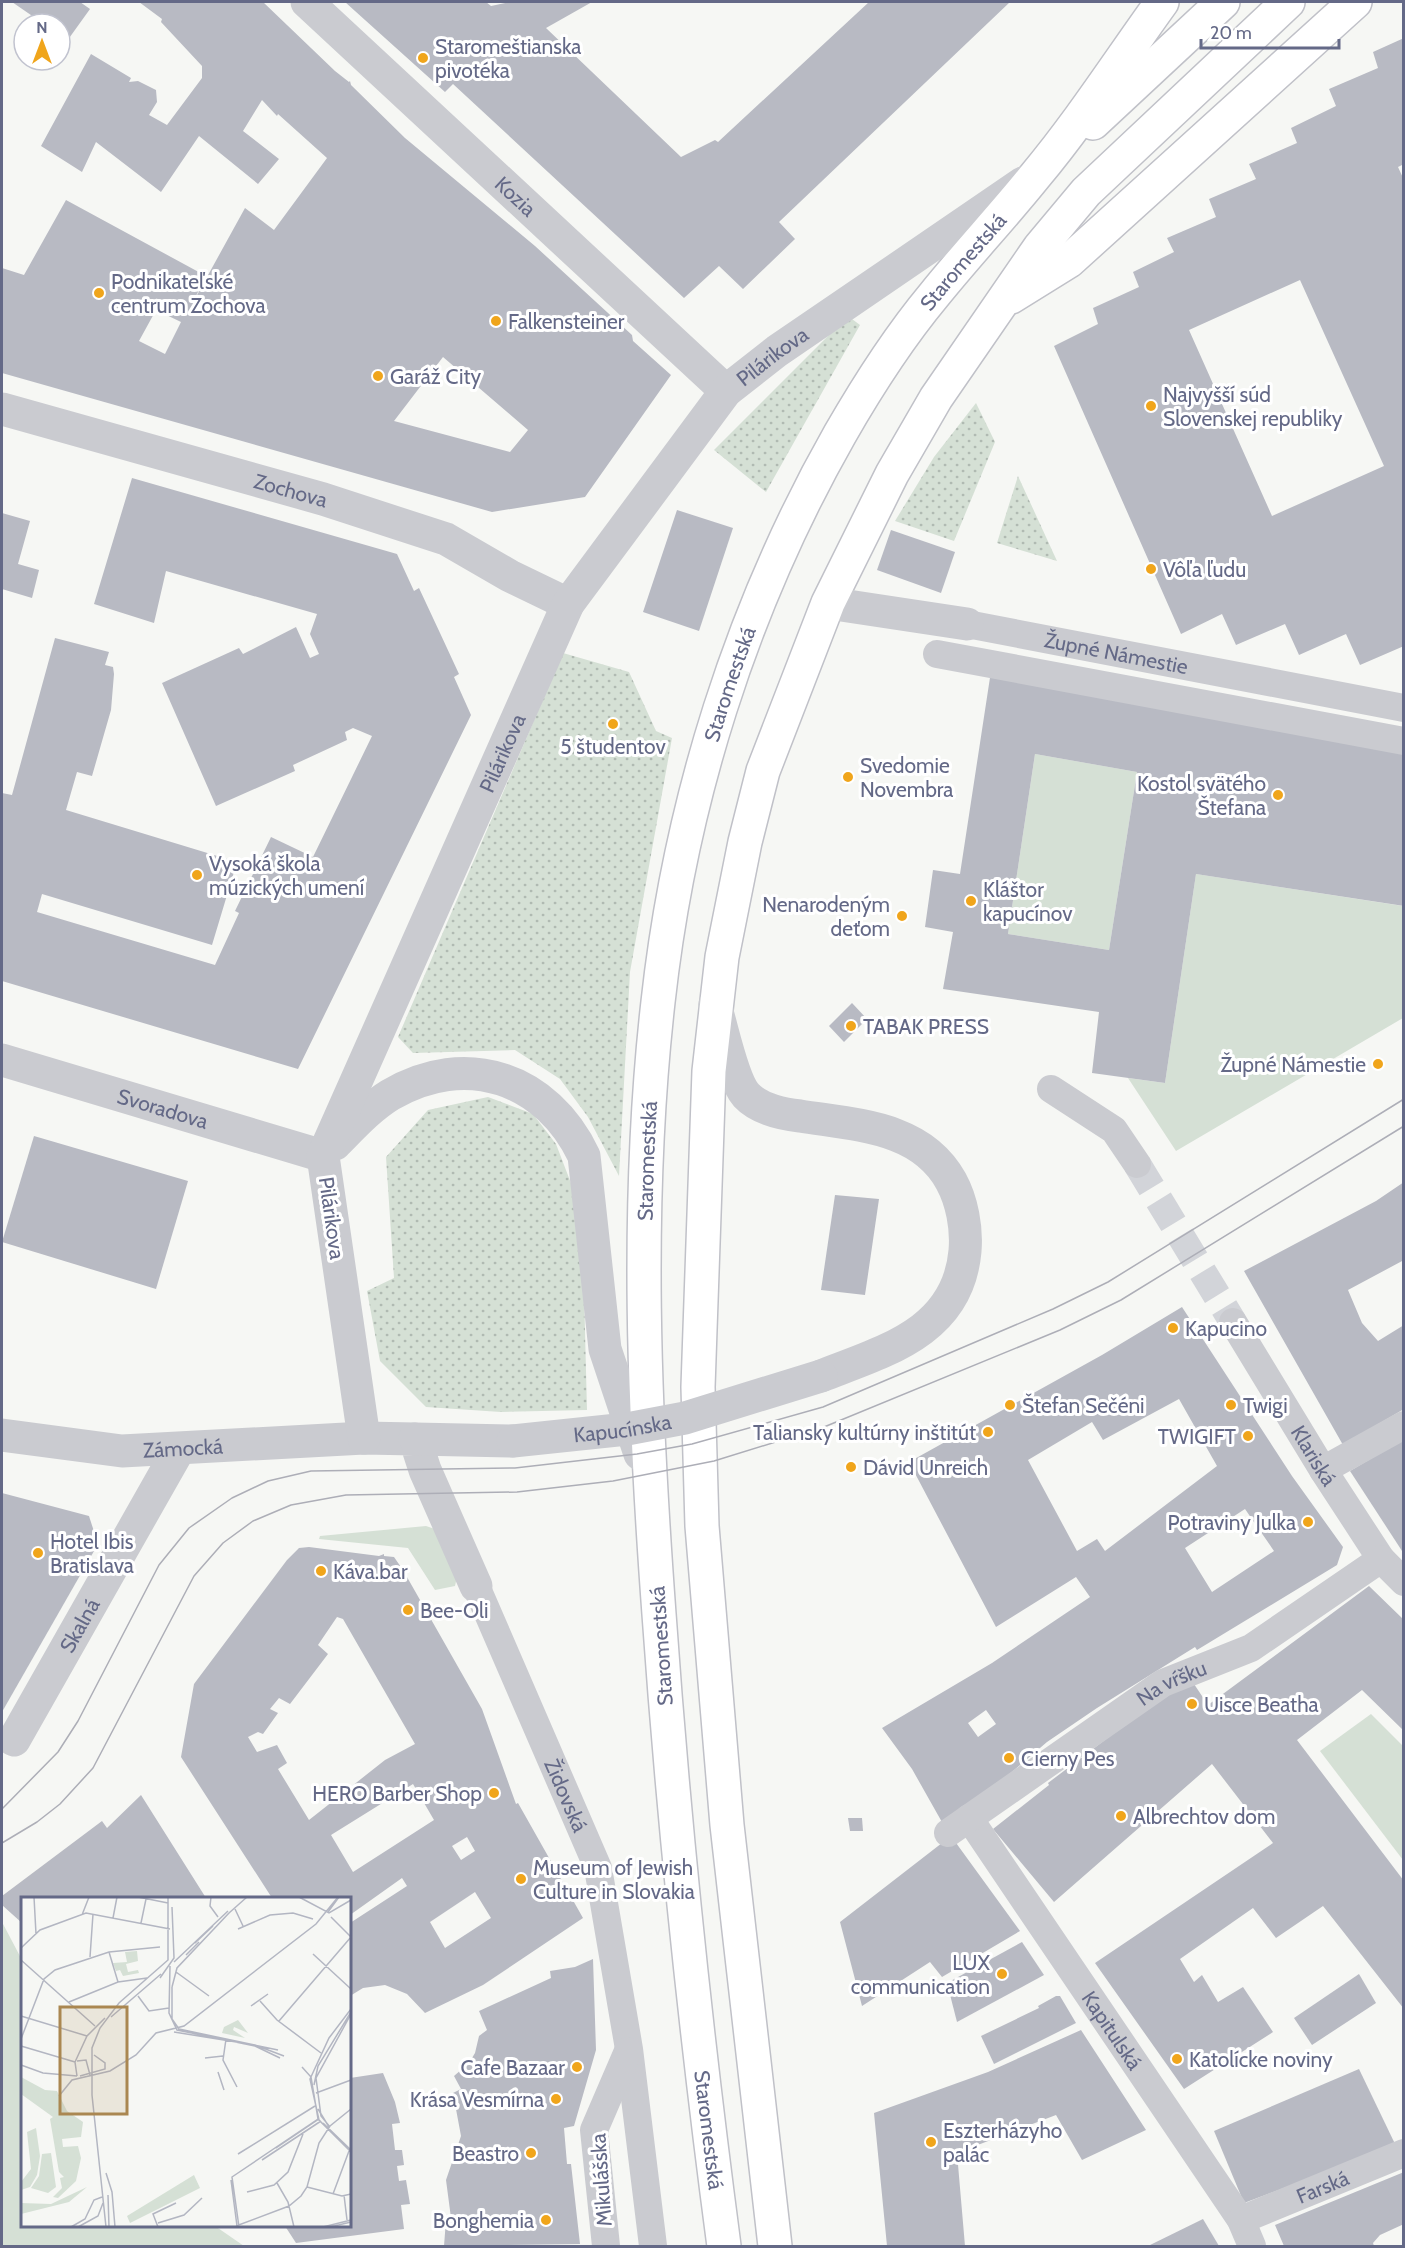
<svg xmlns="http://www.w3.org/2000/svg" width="1405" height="2248" font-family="Cabin,sans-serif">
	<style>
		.grass { fill: url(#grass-dots) }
		.green { fill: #d5e0d5 }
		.building { fill: #b8bac3; fill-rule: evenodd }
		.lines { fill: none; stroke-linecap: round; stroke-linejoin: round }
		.pedestrian-tunnel { stroke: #d2d4d9; stroke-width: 28; stroke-dasharray: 28 14; stroke-linecap: butt }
		.secondary-casing { stroke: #c0c1c8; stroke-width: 36 }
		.pedestrian { stroke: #cacbd0; stroke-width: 28 }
		.minor { stroke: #cacbd0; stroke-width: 33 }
		.secondary { stroke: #fff; stroke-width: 33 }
		.tram { stroke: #adaeb7; stroke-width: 1.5 }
		.minor-bridge { stroke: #cacbd0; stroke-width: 33 }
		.poi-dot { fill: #f0a51b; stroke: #fff; stroke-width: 2 }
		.labels { text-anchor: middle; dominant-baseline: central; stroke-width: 6; stroke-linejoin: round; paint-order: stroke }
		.poi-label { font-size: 21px; fill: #646987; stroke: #fff; text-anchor: start }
		.street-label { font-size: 21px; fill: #646987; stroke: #fff }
		.inset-road { fill: none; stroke: #b3b6c2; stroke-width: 1.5 }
		.view { fill: #aa8751; fill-opacity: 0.15; stroke: #aa8751; stroke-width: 3 }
		.inset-edge { fill: none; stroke: #646987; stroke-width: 3 }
	</style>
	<defs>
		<pattern id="grass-dots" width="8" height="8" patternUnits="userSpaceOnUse" patternTransform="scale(1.5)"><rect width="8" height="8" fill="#d5e0d5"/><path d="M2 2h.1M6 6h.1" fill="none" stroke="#b0bab2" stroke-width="1.8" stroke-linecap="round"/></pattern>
	</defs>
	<rect width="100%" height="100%" fill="#f6f7f4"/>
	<g class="grass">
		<polygon points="848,316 860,325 766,492 714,450"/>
		<polygon points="976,403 995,442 954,541 895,521 934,457"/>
		<polygon points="1018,476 1057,561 997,543"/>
		<polygon points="563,653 629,672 656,731 672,738 630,972 619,1176 588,1117 560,1079 515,1050 413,1053 398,1037"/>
		<polygon points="488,1097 533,1114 556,1144 582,1212 587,1410 501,1412 426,1407 380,1361 367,1291 394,1278 386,1157 428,1110"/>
	</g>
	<g class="green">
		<polygon points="1035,754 1137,772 1109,950 1008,934"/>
		<polygon points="1196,874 1403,906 1403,1018 1176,1151 1128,1078 1165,1083"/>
		<polygon points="426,1526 435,1529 457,1577 455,1586 435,1590 408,1548 319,1539 320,1536"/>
		<polygon points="1371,1714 1403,1746 1403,1860 1320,1751"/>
		<polygon points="2,1922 22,1960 22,2226 215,2226 244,2246 2,2246"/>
	</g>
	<g class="building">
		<polygon points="12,2 80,2 90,9 67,41 60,35 60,24 44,24"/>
		<path d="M 139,2 L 263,2 L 335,71 L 349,82 L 350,81 L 351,85 L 405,138 L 535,246 L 632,335 L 633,341 L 671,375 L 585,497 L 492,512 L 2,373 L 2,268 L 24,275 L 66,200 L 206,276 L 191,306 L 245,208 L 274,230 L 327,158 L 278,114 L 277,116 L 262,100 L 243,131 L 279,159 L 258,184 L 199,136 L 161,192 L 96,142 L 82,172 L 41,146 L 91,54 L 131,78 L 129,82 L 138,81 L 156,90 L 157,102 L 149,115 L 167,125 L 202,78 L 202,66 L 161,22 L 162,19 ZM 156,310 L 181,322 L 165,354 L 139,341 ZM 443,357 L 528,430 L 510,452 L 394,421 Z"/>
		<polygon points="345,2 486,2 491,6 510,2 592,2 546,28 681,157 715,140 718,142 869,2 1010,2 779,222 795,239 743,289 719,266 684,298 453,84 445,92"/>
		<path d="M 1404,38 L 1404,164 L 1398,167 L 1404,180 L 1404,646 L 1360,665 L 1346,634 L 1299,655 L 1285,624 L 1236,645 L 1222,614 L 1181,634 L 1054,346 L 1098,324 L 1093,308 L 1139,287 L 1133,272 L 1174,252 L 1167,238 L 1216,217 L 1209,199 L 1256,179 L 1249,164 L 1297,143 L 1291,128 L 1336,106 L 1329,89 L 1378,68 L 1373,52 ZM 1300,280 L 1384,466 L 1272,516 L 1189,330 Z"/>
		<polygon points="132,478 397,554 414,591 419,588 440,633 459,674 454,677 471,715 298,1069 2,981 2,793 12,795 55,638 109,652 105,665 113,667 114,674 111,710 92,776 77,772 66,810 237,862 212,945 42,894 37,912 215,965 239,913 235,911 271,837 313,857 372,736 353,728 345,732 347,740 293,765 295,771 216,806 162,683 239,648 243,654 296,627 310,658 319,654 310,634 317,614 166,571 154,623 94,604"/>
		<polygon points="677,510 733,528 699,631 643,612"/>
		<polygon points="2,513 30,521 18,564 39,570 32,598 2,589"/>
		<polygon points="891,530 955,552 941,593 877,570"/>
		<path d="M 991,671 L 1404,752 L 1404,906 L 1196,874 L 1165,1083 L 1092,1073 L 1099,1012 L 943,989 L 953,932 L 925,927 L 933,870 L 960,874 ZM 1035,754 L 1137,772 L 1109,950 L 1008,934 Z"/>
		<polygon points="852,1003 867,1019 844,1042 829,1026"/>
		<polygon points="34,1136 188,1181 156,1289 2,1242"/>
		<polygon points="1404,1182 1404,1260 1348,1290 1362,1323 1378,1341 1404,1325 1404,1409 1343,1445 1244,1271 1376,1201"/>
		<polygon points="835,1195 879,1199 865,1295 821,1290"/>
		<path d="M 1182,1307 L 1292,1476 L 1343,1547 L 1337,1565 L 1197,1650 L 1195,1647 L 1097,1708 L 1047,1742 L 965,1812 L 947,1831 L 912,1769 L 882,1728 L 992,1663 L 1090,1597 L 1076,1577 L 996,1627 L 909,1462 L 1102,1355 ZM 1179,1399 L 1217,1466 L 1105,1551 L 1097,1539 L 1077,1551 L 1028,1460 L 1092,1422 L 1103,1440 ZM 1245,1509 L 1274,1551 L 1212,1592 L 1185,1548 ZM 986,1710 L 996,1724 L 978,1737 L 968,1723 Z"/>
		<polygon points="1404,1439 1404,1554 1350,1471"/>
		<polygon points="2,1493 89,1516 98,1544 2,1712"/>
		<path d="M 309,1547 L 379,1556 L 384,1554 L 384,1556 L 394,1557 L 403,1570 L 482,1709 L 516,1804 L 518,1803 L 583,1918 L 483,1985 L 425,2013 L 407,1994 L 385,1985 L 363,1988 L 350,1996 L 350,1923 L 407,1886 L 402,1878 L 350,1915 L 350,1898 L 272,1898 L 181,1757 L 194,1684 L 287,1560 L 299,1548 ZM 337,1617 L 343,1619 L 415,1744 L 385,1760 L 309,1820 L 278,1769 L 287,1763 L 277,1745 L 257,1752 L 248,1737 L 258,1732 L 263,1734 L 278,1713 L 270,1709 L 279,1698 L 290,1704 L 328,1654 L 318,1645 ZM 413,1784 L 434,1820 L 353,1872 L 331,1835 ZM 467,1837 L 475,1851 L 461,1860 L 452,1846 ZM 475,1892 L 491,1918 L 445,1948 L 430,1922 Z"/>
		<polygon points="1369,1586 1404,1620 1404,1731 1362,1690 1297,1740 1404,1881 1404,2009 1323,1906 1276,1938 1253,1908 1180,1959 1194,1982 1202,1975 1218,2002 1243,1987 1273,2032 1184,2089 1095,1963 1273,1843 1212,1764 1054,1902 993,1829 1049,1785 1048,1783 1155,1702 1192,1681 1208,1705"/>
		<polygon points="141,1795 206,1898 22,1898 22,1923 2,1905 2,1896 102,1821 107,1828"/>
		<polygon points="848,1818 862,1818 863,1831 850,1831"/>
		<polygon points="951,1836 1020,1931 942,1977 930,1962 862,2006 840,1922"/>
		<polygon points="1022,1942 1044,1975 957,2022 947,1983"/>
		<polygon points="593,1959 596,2050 574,2126 564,2128 567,2164 571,2164 580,2244 444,2246 446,2220 451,2218 446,2180 461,2136 453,2093 461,2089 454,2076 469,2063 475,2053 479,2036 487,2030 479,2011 551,1978 550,1971 575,1967"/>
		<polygon points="1359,1974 1376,2003 1312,2045 1294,2018"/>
		<polygon points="1056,1996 1060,1996 1076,2023 994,2064 981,2036 1039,2008 1038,2006"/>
		<polygon points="1081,2030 1146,2130 1082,2160 1056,2115 957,2153 965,2246 887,2246 874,2113 988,2072"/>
		<polygon points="1359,2069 1396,2146 1244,2203 1214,2131"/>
		<polygon points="383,2073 395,2102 400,2123 392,2124 395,2150 402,2150 404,2165 397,2166 399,2181 406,2180 410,2204 401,2205 404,2229 296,2243 285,2226 350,2226 350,2078"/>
		<polygon points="1404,2172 1404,2224 1380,2235 1373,2243 1374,2246 1284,2246 1275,2225"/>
		<polygon points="1203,2219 1219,2246 1148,2246"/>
	</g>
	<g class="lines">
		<polyline class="pedestrian-tunnel" points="1137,1164 1233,1322"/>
		<defs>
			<g id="secondary">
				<polyline points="1093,123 1223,2"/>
				<polyline points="1011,297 1069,261 1355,2"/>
				<path id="s13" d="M 724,2246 C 696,2035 674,1827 659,1614 C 644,1411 635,1205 658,1002 C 680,803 741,608 840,434 C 867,387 899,337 934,295 C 967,254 1002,217 1035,176 C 1081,121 1120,60 1162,2"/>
				<polyline points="775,2246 727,1825 702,1526 698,1387 709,1071 722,957 745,842 763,771 828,603 892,474 936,398 1040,247 1086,192 1288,2"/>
			</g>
		</defs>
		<use href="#secondary" class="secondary-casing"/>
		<g class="pedestrian">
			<path id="s1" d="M 967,624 L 1404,708"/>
			<polyline points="937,654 1404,741"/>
			<polyline points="1051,1089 1114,1130 1137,1164"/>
			<path id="s2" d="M 1233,1322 L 1323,1470 L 1381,1559 L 1404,1582"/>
			<polyline points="1323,1470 1404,1425"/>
			<path id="s3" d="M 476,1586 L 598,1868 L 629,2049 L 653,2246"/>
			<path id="s4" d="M 969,1818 L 1241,2220 L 1252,2246"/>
			<path id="s5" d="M 948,1833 L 1163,1683 L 1251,1648 L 1381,1559"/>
			<path id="s6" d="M 1241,2220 L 1404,2153"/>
			<polyline points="606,2246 594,2130 628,2051"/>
		</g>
		<g class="minor">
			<path id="s7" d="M 307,2 L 726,391"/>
			<path id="s8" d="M 2,409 L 323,499 L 446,539 L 510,576 L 568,604"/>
			<polyline points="828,603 967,624"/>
			<path d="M 715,1005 C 722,1026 732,1079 746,1095 C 759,1109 782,1114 800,1116 C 855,1125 921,1126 951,1181 C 962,1201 967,1228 965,1251 C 958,1332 885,1351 821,1376"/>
			<path id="s9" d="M 2,1060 L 323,1156"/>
			<path d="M 335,1144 C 352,1127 369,1108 390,1095 C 466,1050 547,1078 584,1156 L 605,1349 L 640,1454"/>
			<path id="s10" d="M 2,1435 L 122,1451 L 364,1438 L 415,1439 L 425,1470 L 476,1586"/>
			<path id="s11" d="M 364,1438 L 323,1156 L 568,604 L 726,391 L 777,351 L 1023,183"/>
			<polyline points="415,1439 513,1441"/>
			<path id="s12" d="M 14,1740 L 179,1449"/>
		</g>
		<use href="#secondary" class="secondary"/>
		<g class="tram">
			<polyline points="2,1809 58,1752 78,1721 159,1565 189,1528 232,1498 268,1481 311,1471 515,1468 637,1454 692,1444 823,1407 1053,1309 1108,1282 1404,1099"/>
			<polyline points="2,1843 37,1822 60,1804 93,1768 194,1576 223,1543 253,1521 291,1505 346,1495 517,1492 613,1481 714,1461 824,1427 1060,1330 1121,1300 1404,1126"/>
		</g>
		<path class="minor-bridge" id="s14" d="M 513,1441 L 627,1429 L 685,1418 L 821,1376"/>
	</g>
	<g class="poi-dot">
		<circle cx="423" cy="58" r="6"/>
		<circle cx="99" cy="293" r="6"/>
		<circle cx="496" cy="321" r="6"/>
		<circle cx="378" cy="376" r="6"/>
		<circle cx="1151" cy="406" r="6"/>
		<circle cx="1151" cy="569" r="6"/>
		<circle cx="613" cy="724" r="6"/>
		<circle cx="848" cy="777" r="6"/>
		<circle cx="1278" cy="795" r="6"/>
		<circle cx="197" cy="875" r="6"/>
		<circle cx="971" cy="901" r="6"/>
		<circle cx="902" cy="916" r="6"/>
		<circle cx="851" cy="1026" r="6"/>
		<circle cx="1378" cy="1064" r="6"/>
		<circle cx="1173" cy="1328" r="6"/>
		<circle cx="1010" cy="1405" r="6"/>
		<circle cx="1231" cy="1405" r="6"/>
		<circle cx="988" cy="1432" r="6"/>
		<circle cx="1248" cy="1436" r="6"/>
		<circle cx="851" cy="1467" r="6"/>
		<circle cx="1308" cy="1522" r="6"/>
		<circle cx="38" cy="1553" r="6"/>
		<circle cx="321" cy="1571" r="6"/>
		<circle cx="408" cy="1610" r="6"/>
		<circle cx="1192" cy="1704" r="6"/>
		<circle cx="1009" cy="1758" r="6"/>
		<circle cx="494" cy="1793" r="6"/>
		<circle cx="1121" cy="1816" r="6"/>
		<circle cx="521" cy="1879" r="6"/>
		<circle cx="1002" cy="1974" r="6"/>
		<circle cx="1177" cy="2059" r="6"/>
		<circle cx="577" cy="2067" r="6"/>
		<circle cx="556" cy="2099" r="6"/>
		<circle cx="931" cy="2142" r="6"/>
		<circle cx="531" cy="2153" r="6"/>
		<circle cx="546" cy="2220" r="6"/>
	</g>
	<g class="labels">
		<g class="poi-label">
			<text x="435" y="46">Staromeštianska<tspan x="435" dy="24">pivotéka</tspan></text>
			<text x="111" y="281">Podnikateľské<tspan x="111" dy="24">centrum Zochova</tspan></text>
			<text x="508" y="321">Falkensteiner</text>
			<text x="390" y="376">Garáž City</text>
			<text x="1163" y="394">Najvyšší súd<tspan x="1163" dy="24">Slovenskej republiky</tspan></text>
			<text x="1163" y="569">Vôľa ľudu</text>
			<text x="613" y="746" text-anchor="middle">5 študentov</text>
			<text x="860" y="765">Svedomie<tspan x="860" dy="24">Novembra</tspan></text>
			<text x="1266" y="783" text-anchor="end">Kostol svätého<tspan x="1266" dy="24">Štefana</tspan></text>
			<text x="209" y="863">Vysoká škola<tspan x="209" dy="24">múzických umení</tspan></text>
			<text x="983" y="889">Kláštor<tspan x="983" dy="24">kapucínov</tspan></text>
			<text x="890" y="904" text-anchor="end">Nenarodeným<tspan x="890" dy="24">deťom</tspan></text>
			<text x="863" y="1026">TABAK PRESS</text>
			<text x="1366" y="1064" text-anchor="end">Župné Námestie</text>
			<text x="1185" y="1328">Kapucino</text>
			<text x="1022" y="1405">Štefan Sečéni</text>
			<text x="1243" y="1405">Twigi</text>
			<text x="976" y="1432" text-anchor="end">Taliansky kultúrny inštitút</text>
			<text x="1236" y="1436" text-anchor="end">TWIGIFT</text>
			<text x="863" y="1467">Dávid Unreich</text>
			<text x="1296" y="1522" text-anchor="end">Potraviny Julka</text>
			<text x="50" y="1541">Hotel Ibis<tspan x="50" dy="24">Bratislava</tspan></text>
			<text x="333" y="1571">Káva.bar</text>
			<text x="420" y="1610">Bee-Oli</text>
			<text x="1204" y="1704">Uisce Beatha</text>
			<text x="1021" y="1758">Cierny Pes</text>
			<text x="482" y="1793" text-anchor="end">HERO Barber Shop</text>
			<text x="1133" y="1816">Albrechtov dom</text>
			<text x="533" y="1867">Museum of Jewish<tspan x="533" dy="24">Culture in Slovakia</tspan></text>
			<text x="990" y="1962" text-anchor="end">LUX<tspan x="990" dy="24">communication</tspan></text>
			<text x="1189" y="2059">Katolícke noviny</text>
			<text x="565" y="2067" text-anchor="end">Cafe Bazaar</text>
			<text x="544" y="2099" text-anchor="end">Krása Vesmírna</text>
			<text x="943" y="2130">Eszterházyho<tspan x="943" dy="24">palác</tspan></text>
			<text x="519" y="2153" text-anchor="end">Beastro</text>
			<text x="534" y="2220" text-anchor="end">Bonghemia</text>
		</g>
		<g class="street-label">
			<text stroke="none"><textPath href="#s7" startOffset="285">Kozia</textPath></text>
			<text stroke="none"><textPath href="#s13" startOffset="2061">Staromestská</textPath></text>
			<text stroke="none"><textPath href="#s11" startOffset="1212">Pilárikova</textPath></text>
			<text stroke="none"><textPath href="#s8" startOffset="300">Zochova</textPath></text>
			<text stroke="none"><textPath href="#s1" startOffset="152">Župné Námestie</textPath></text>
			<text stroke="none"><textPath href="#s13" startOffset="1575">Staromestská</textPath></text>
			<text stroke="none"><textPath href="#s11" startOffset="726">Pilárikova</textPath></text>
			<text stroke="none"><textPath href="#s9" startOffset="168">Svoradova</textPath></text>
			<text stroke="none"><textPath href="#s13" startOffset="1089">Staromestská</textPath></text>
			<text transform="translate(332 1218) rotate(82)">Pilárikova</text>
			<text stroke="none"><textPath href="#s14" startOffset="110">Kapucínska</textPath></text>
			<text stroke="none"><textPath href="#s10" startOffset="182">Zámocká</textPath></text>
			<text stroke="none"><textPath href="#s2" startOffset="156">Klariská</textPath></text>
			<text stroke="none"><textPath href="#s12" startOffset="132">Skalná</textPath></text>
			<text transform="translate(661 1646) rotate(-94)">Staromestská</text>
			<text stroke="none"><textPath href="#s5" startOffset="270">Na vŕšku</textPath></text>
			<text stroke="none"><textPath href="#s3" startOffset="228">Židovská</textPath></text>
			<text stroke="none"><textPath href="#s4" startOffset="256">Kapitulská</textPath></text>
			<text transform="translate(709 2130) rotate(83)">Staromestská</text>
			<text transform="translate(601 2180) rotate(-94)">Mikulášska</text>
			<text stroke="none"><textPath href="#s6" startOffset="88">Farská</textPath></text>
		</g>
	</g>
	<g transform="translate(21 1897)">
		<rect width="330" height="330" fill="#f6f7f4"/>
		<path d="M 15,231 L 19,259 L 16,278 L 9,290 L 0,293 L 0,285 L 10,272 L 6,235 Z" fill="#d5e0d5"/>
		<path d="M 66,290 L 48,305 L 0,317 L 0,306 L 30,307 Z" fill="#d5e0d5"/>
		<path d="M 116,54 L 117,64 L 105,67 L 107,75 L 117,73 L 118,76 L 102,79 L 99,73 L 95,74 L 92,66 L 106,65 L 104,55 ZM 217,123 L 227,136 L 213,130 L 212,133 L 224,141 L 201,136 L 203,130 ZM 0,180 L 24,193 L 36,194 L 46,214 L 62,225 L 60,240 L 41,242 L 42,250 L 57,249 L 60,261 L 55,284 L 37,301 L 32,300 L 41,291 L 39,281 L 43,280 L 38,275 L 29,222 L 32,220 L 0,197 ZM 30,256 L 35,290 L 27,296 L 10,291 L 18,279 L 21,257 ZM 173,278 L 179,291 L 109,326 L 106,319 Z" fill="#d5e0d5"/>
		<path class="inset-road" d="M 13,0 L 15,37M 117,0 L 147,6M 190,0 L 189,9 L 197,20M 278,0 L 308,16 L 330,3M 214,12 L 222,29M 307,15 L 318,0M 208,16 L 226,0M 61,18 L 68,0M 310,20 L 330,40M 92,21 L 96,0M 120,26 L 125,2M 217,32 L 249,18 L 272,16 L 292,22M 174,46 L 192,29M 0,51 L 19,33 L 65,16 L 149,32M 88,55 L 97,85M 292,57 L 330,92M 165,58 L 178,45M 69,60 L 72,17M 0,63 L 74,129M 153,65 L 207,14M 149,69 L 148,116 L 156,133 L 234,149 L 259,161M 155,75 L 188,99M 139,81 L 153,61 L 151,10M 151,90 L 151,122 L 158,132 L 257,153M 151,90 L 156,71 L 208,16M 117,99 L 128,114 L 148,111M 239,104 L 256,123 L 300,156M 48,105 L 97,85 L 126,81M 230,109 L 247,97M 330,112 L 308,141 L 289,182 L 298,223 L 330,255M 0,119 L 66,139M 90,120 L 140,77M 258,124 L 330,40M 153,135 L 234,148 L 263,159M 0,142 L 23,82 L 34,73 L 88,55 L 139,50M 205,142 L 202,163 L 216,190M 0,149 L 54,165M 184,161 L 202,159M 56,164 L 65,163 L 69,178M 0,168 L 22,176 L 56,179M 197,175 L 203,193M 56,179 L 54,165 L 66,139 L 84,121M 59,179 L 84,172 L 84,166 L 73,158M 293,188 L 297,169 L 330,115M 295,196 L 330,183M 38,199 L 51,183 L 89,174 L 115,158 L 135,136 L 163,129 L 295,27 L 317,0M 297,212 L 308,230M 302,226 L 330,253M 309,230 L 300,219 L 295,181 L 330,117M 255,251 L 298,222M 217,257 L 294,209M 241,263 L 300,224M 85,276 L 91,295 L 94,330M 210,283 L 216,329M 256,286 L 267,305 L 273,330M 286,290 L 321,299 L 330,297M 226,295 L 253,288 L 267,275 L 282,237M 312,297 L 328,254M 87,298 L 88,330M 323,298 L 326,323M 137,326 L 163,318 L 181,301M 215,329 L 268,309 L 280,299 L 286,290 L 298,246 L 309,229 L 330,212M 50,330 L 64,322 L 73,303 L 81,300M 57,330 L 77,319 L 82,306M 85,330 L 71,198 L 71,151 L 79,131 L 98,106 L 147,63 L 147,0M 137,330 L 132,317 L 155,306M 218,330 L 211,280 L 297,222 L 290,180 L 281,170M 302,330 L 330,323M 309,330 L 330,325"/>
		<path class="view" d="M 39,110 L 106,110 L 106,217 L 39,217 Z"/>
		<rect width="330" height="330" class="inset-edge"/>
	</g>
	<rect width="1405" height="2248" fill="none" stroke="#646987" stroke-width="6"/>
	<g transform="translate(42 42)"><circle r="28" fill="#ffffff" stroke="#c1c3cf" stroke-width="1.5"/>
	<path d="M0-4.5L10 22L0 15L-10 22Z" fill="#f0a51b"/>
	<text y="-9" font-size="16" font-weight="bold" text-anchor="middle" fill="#646987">N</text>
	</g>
	<path d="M1201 39v9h138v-9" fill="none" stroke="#646987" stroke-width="3"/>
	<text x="1210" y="39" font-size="18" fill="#646987" stroke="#ffffff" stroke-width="4.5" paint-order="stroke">20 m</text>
</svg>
